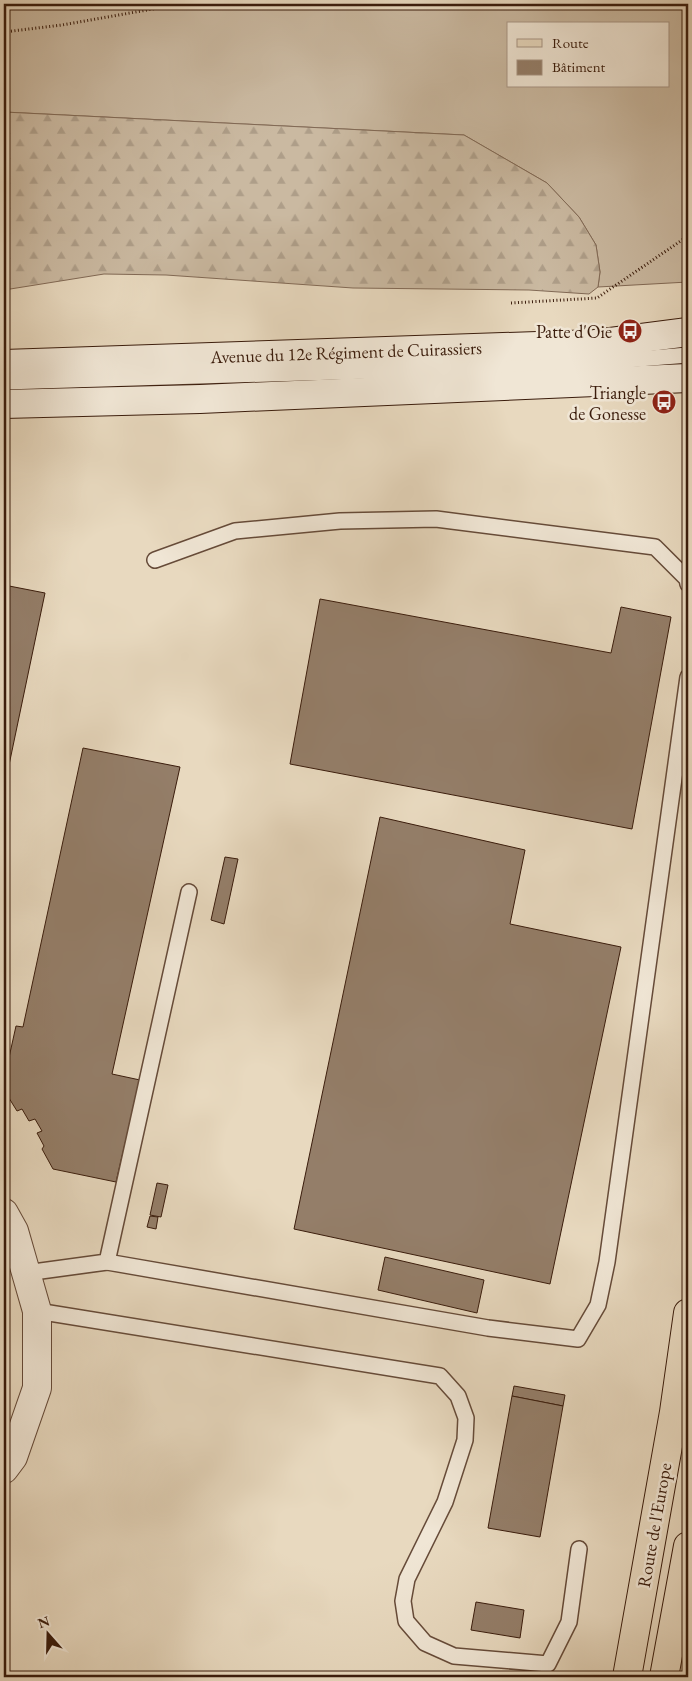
<svg xmlns="http://www.w3.org/2000/svg" width="692" height="1681" font-family="'EB Garamond',serif">
	<style>
		.grass { fill: #cab9a1; stroke: #826a56; fill-rule: evenodd }
		.forest { fill: url(#forest-firs); stroke: #826a56 }
		.building { fill: #947e69; stroke: #3a1c0c }
		.lines { fill: none; stroke-linecap: round; stroke-linejoin: round }
		.lane-casing { stroke: #664b39; stroke-width: 18 }
		.street-casing { stroke: #664b39; stroke-width: 30 }
		.secondary-casing { stroke: #3a1c0c; stroke-width: 30 }
		.primary-casing { stroke: #3a1c0c; stroke-width: 30 }
		.path { stroke: #3a1c0c; stroke-width: 3; stroke-dasharray: 1 2.5; stroke-linecap: butt }
		.lane { stroke: #f0e6d5; stroke-width: 15 }
		.street { stroke: #f0e6d5; stroke-width: 28 }
		.secondary { stroke: #f0e6d5; stroke-width: 28 }
		.primary { stroke: #e8d9bf; stroke-width: 28 }
		.labels { text-anchor: middle; dominant-baseline: central; stroke-width: 5; stroke-linejoin: round; paint-order: stroke }
		.poi-label { font-size: 18px; fill: #3a1c0c; stroke: #f0e6d5; text-anchor: end }
		.street-label { font-size: 18px; fill: #3a1c0c; stroke: #f0e6d5 }
	</style>
	<defs>
		<pattern id="forest-firs" width="22" height="20" patternUnits="userSpaceOnUse" patternTransform="scale(1.25)"><rect width="22" height="20" fill="#cab9a1"/><path d="M5 1l3.5 6h-7zM16 11l3.5 6h-7z" fill="#ae9e89"/></pattern>
	</defs>
	<rect width="100%" height="100%" fill="#e8d9bf"/>
	<filter id="stains"><feTurbulence type="fractalNoise" baseFrequency=".004" numOctaves="4"/><feColorMatrix values="0 0 0 0 .2 0 0 0 0 .09 0 0 0 0 .02 0 0 0 .5 -.17"/></filter>
	<radialGradient id="worn" r=".72"><stop offset=".6" stop-color="#630" stop-opacity="0"/><stop offset="1" stop-color="#630" stop-opacity=".3"/></radialGradient>
	<path class="grass" d="M 4,4 L 688,4 L 688,282 L 598,287 L 600,272 L 596,245 L 579,217 L 547,183 L 464,135 L 4,112 ZM 508,24 L 668,24 L 668,86 L 508,86 Z"/>
	<polygon class="forest" points="4,112 464,135 547,183 579,217 596,245 600,272 598,287 589,294 529,290 353,288 166,275 104,274 4,290"/>
	<g class="building">
		<polygon points="4,585 45,593 4,789"/>
		<polygon points="320,599 611,653 621,607 671,617 632,829 290,764"/>
		<polygon points="83,748 180,767 112,1074 140,1080 116,1182 53,1169 42,1149 44,1146 37,1133 42,1131 35,1119 29,1121 22,1109 17,1111 4,1090 4,1080 16,1026 23,1027"/>
		<polygon points="380,817 525,850 510,924 621,947 550,1284 294,1229"/>
		<polygon points="225,857 238,859 224,924 211,920"/>
		<polygon points="157,1183 168,1185 161,1217 150,1215"/>
		<polygon points="150,1216 158,1217 156,1229 147,1227"/>
		<polygon points="385,1257 484,1280 477,1313 378,1290"/>
		<polygon points="514,1386 565,1395 563,1406 512,1396"/>
		<polygon points="512,1396 563,1406 540,1537 488,1528"/>
		<polygon points="476,1602 524,1610 520,1638 471,1630"/>
	</g>
	<g class="lines">
		<defs>
			<g id="lane">
				<polyline points="4,382 565,365 688,355"/>
				<polyline points="155,560 235,531 340,521 436,519 655,547 687,579 688,584"/>
				<polyline points="107,1262 488,1328 578,1339 598,1305 607,1262 688,677"/>
				<polyline points="26,1273 107,1262 189,892"/>
				<polyline points="37,1311 440,1376 458,1396 466,1418 465,1440 445,1502 407,1579 403,1601 406,1621 425,1643 454,1656 548,1664 569,1622 579,1549"/>
			</g>
			<polyline id="street" points="4,1213 14,1231 37,1311 37,1388 13,1457 4,1469"/>
			<g id="secondary">
				<polyline points="4,364 595,344 688,332"/>
				<polyline points="4,404 200,399 688,378"/>
			</g>
			<g id="primary">
				<polyline points="627,1677 674,1412 688,1313"/>
				<polyline points="664,1677 688,1546"/>
			</g>
		</defs>
		<use href="#lane" class="lane-casing"/>
		<use href="#street" class="street-casing"/>
		<use href="#secondary" class="secondary-casing"/>
		<use href="#primary" class="primary-casing"/>
		<g class="path">
			<polyline points="4,32 62,25 181,4"/>
			<polyline points="511,303 597,298 688,236"/>
		</g>
		<use href="#lane" class="lane"/>
		<use href="#street" class="street"/>
		<use href="#secondary" class="secondary"/>
		<use href="#primary" class="primary"/>
	</g>
	<defs>
		<symbol id="bus-disc" viewBox="-11 -11 22 22"><circle r="9.5" fill="#8f2418" stroke="#f0e6d5"/><path d="M-5-6H5V4H4V6H2V4H-2V6H-4V4H-5ZM-3.5-4V0h7V-4ZM-3.5 1.2v1.5H-2V1.2ZM2 1.2v1.5H3.5V1.2Z" fill="#fff"/></symbol>
	</defs>
	<g fill-rule="evenodd">
		<use href="#bus-disc" x="616" y="317" width="28" height="28"/>
		<use href="#bus-disc" x="650" y="388" width="28" height="28"/>
	</g>
	<g class="labels">
		<g class="poi-label">
			<text x="612" y="331">Patte d'Oie</text>
			<text x="646" y="392">Triangle<tspan x="646" dy="21">de Gonesse</tspan></text>
		</g>
		<g class="street-label">
			<text transform="translate(346 352) rotate(-2)">Avenue du 12e Régiment de Cuirassiers</text>
			<text transform="translate(654 1525) rotate(-80)">Route de l'Europe</text>
		</g>
	</g>
	<rect width="692" height="1681" fill="none" stroke="#e8d9bf" stroke-width="20"/>
	<rect x="5" y="5" width="682" height="1671" fill="none" stroke="#3a1c0c" stroke-width="2.5"/>
	<rect x="10" y="10" width="672" height="1661" fill="none" stroke="#3a1c0c"/>
	<rect x="507" y="22" width="162" height="65" fill="#f0e6d5" stroke="#a79585"/>
	<rect x="517" y="39" width="25" height="8" fill="#e8d9bf" stroke="#a79585"/>
	<text x="552" y="48" font-size="15" fill="#3a1c0c">Route</text>
	<rect x="517" y="60" width="25" height="15" fill="#947e69" stroke="#a79585"/>
	<text x="552" y="72" font-size="15" fill="#3a1c0c">Bâtiment</text>
	<g transform="translate(48 1634) rotate(340)" stroke="#f0e6d5" stroke-width="4" paint-order="stroke">
	<path d="M0-4L9 19L0 12L-9 19Z" fill="#3a1c0c"/>
	<text y="-8" font-size="14" font-weight="bold" text-anchor="middle" fill="#3a1c0c">N</text>
	</g>
	<rect width="100%" height="100%" filter="url(#stains)"/>
	<rect width="100%" height="100%" fill="url(#worn)"/>
</svg>
